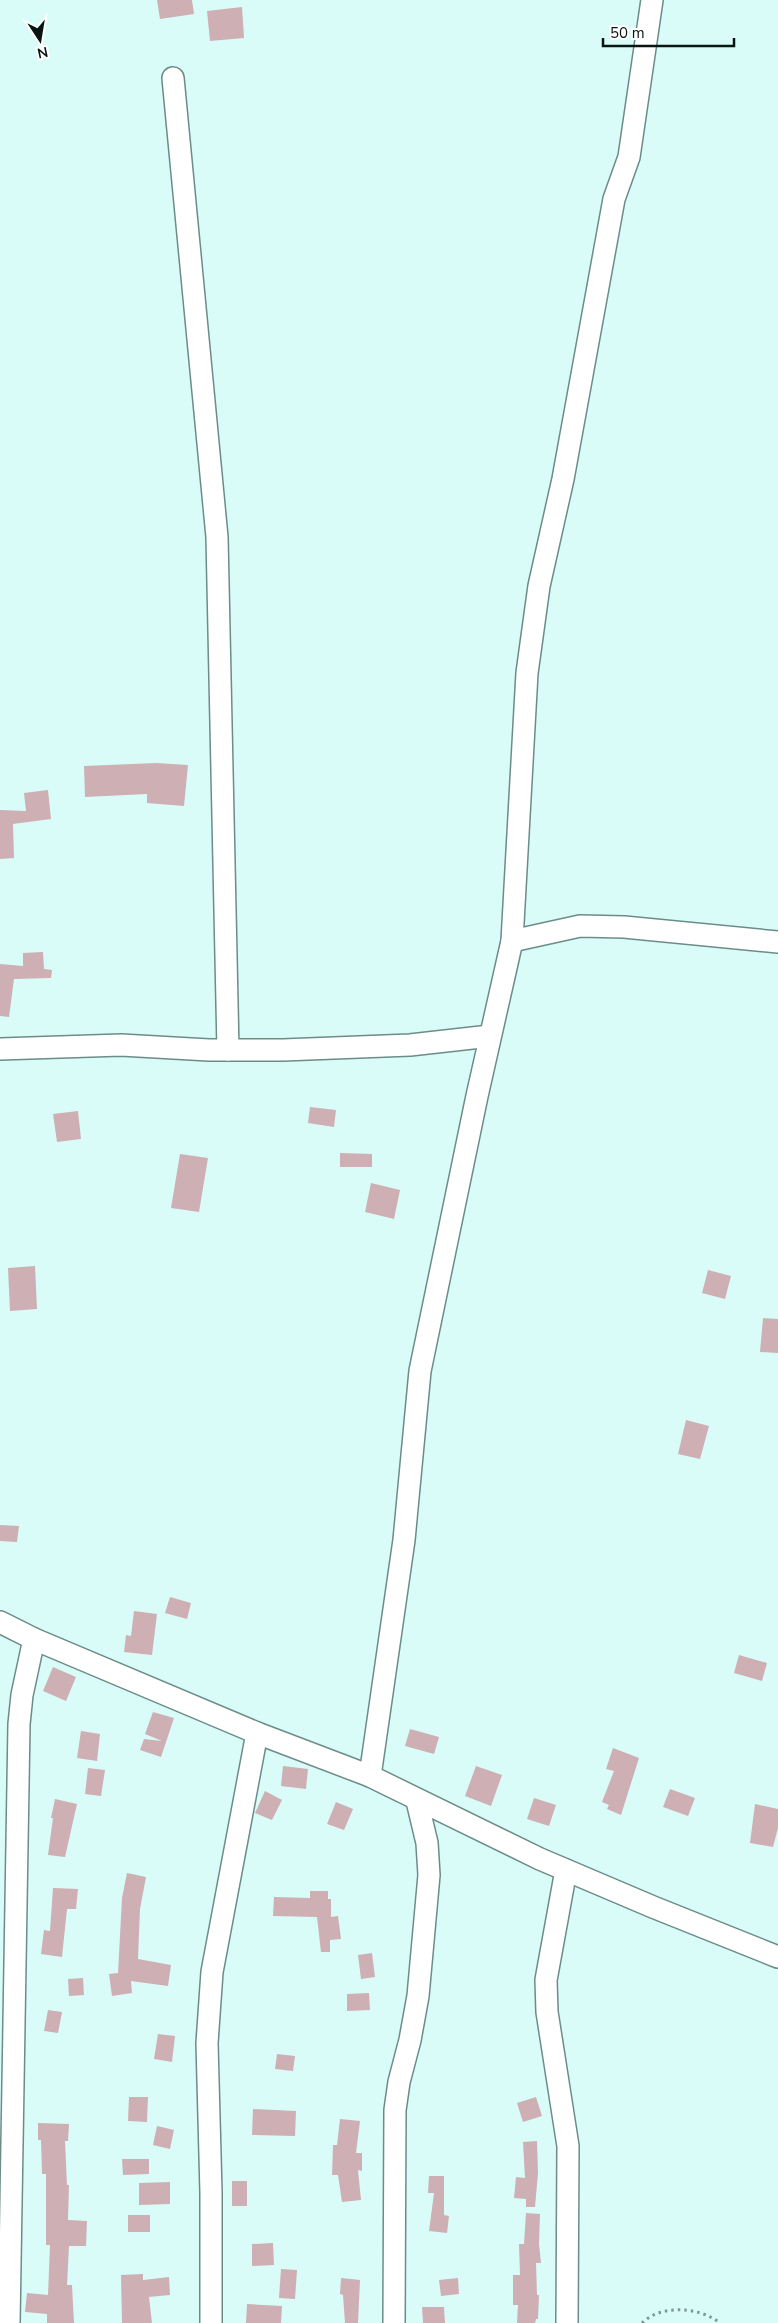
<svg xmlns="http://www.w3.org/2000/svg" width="778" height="2323" font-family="'Nunito Sans',sans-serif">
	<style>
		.building { fill: #ceafb3 }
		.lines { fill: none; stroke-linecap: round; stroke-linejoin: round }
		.street-casing { stroke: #6c8c88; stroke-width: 24 }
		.path { stroke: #7f9895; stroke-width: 3; stroke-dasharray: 2.5 4; stroke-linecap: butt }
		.street { stroke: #fff; stroke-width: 21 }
	</style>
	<rect width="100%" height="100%" fill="#d9fcf8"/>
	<g class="building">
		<polygon points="157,0 192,0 194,14 160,19"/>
		<polygon points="242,7 244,38 210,41 207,11"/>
		<polygon points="156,763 188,765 184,806 147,803 147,794 85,797 84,766"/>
		<polygon points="48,790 51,819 13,824 14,858 0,859 0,810 26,811 24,793"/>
		<polygon points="43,952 44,969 52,970 51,978 14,979 9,1017 0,1016 0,964 23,966 23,953"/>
		<polygon points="310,1107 336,1110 334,1127 308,1123"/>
		<polygon points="78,1111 81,1139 57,1142 53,1114"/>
		<polygon points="340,1153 372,1154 372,1167 340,1167"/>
		<polygon points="180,1154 208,1158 199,1212 171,1208"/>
		<polygon points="371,1183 400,1190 394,1219 365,1212"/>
		<polygon points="35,1266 37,1309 10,1311 8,1268"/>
		<polygon points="708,1270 731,1276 725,1299 702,1293"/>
		<polygon points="763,1318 778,1319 778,1353 760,1352"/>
		<polygon points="686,1420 709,1426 700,1459 678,1454"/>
		<polygon points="0,1525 19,1526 17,1542 0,1541"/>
		<polygon points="170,1597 191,1603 187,1619 165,1613"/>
		<polygon points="134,1611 157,1614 152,1655 124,1652 126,1635 131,1636"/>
		<polygon points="739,1655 767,1663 762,1681 734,1673"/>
		<polygon points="53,1667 76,1677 66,1701 43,1691"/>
		<polygon points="153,1712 174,1718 161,1757 140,1750 144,1739 162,1741 145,1734"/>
		<polygon points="410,1729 439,1737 434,1754 405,1746"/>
		<polygon points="81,1731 100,1734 97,1761 77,1758"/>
		<polygon points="613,1748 639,1758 621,1815 607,1809 609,1805 602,1802 614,1771 606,1769"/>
		<polygon points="283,1766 308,1769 306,1789 281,1786"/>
		<polygon points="476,1766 502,1775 491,1806 465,1796"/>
		<polygon points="88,1768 105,1770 101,1796 85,1794"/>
		<polygon points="670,1789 695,1798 688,1816 663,1807"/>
		<polygon points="265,1791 282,1800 272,1820 255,1813"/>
		<polygon points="534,1798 556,1805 549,1826 527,1819"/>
		<polygon points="55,1799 77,1804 65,1857 48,1855 53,1818 51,1818"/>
		<polygon points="336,1802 353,1809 344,1830 327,1824"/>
		<polygon points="755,1804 778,1809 778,1828 773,1847 750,1843"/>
		<polygon points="127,1873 146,1877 140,1909 138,1959 171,1965 168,1986 131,1981 132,1993 112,1996 109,1974 118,1973 122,1898"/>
		<polygon points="53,1888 78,1889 76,1909 67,1909 62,1957 41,1954 44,1930 50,1931"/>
		<polygon points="310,1891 328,1891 328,1899 331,1899 331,1917 338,1916 341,1939 330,1940 330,1952 321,1952 317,1917 273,1916 274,1897 310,1898"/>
		<polygon points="372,1953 375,1977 361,1979 358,1955"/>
		<polygon points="83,1978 84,1995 69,1996 68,1979"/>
		<polygon points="369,1993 370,2010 347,2011 347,1994"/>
		<polygon points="48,2010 62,2012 58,2033 44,2031"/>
		<polygon points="158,2034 175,2036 172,2062 154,2059"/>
		<polygon points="277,2054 295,2056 293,2071 275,2069"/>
		<polygon points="129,2097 148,2097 147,2122 128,2121"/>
		<polygon points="536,2097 542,2116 523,2122 517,2103"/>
		<polygon points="253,2109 296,2111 295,2136 252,2135"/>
		<polygon points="340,2119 360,2121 356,2153 362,2153 362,2171 358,2170 361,2200 342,2202 338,2175 332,2175 333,2145 337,2145"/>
		<polygon points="38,2123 69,2124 68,2141 65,2141 67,2185 69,2185 68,2220 87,2221 86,2246 69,2246 67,2285 72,2285 74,2323 47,2323 47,2314 25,2312 27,2293 48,2295 50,2245 46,2245 46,2174 42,2174 41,2140 38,2140"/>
		<polygon points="157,2126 174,2130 170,2149 153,2145"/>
		<polygon points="537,2141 538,2173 535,2207 526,2207 526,2199 514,2198 516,2177 525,2178 523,2142"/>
		<polygon points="122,2159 149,2159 149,2174 123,2175"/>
		<polygon points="429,2176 444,2176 444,2215 449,2216 447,2233 429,2231 434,2193 428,2193"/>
		<rect x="232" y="2181" width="15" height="25"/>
		<polygon points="170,2182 170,2204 139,2205 139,2183"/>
		<polygon points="526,2213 540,2214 539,2244 541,2263 536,2263 537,2295 539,2295 538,2319 536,2319 535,2323 517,2323 518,2305 513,2305 513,2275 520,2275 519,2244 524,2244"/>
		<rect x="128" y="2215" width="22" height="17"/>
		<polygon points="273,2243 274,2265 252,2266 252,2244"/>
		<polygon points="281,2269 297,2270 295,2299 279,2298"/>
		<polygon points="143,2274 143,2280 169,2277 170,2295 149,2297 152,2323 122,2323 121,2275"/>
		<polygon points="341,2278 360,2280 358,2323 345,2323 343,2295 340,2294"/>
		<polygon points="458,2278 459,2294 441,2296 439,2280"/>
		<polygon points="247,2304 282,2306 281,2323 246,2323"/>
		<polygon points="422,2307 444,2307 445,2323 423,2323"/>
	</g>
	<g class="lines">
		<defs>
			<g id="street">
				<polyline points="173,78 217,537 228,1050"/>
				<polyline points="512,941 580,926 624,927 778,942"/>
				<polyline points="0,1049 121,1045 209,1050 283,1050 410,1045 490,1036"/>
				<polyline points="0,1622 34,1639 257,1733"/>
				<polyline points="370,1776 404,1540 420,1371 477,1096 512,941 527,673 539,586 563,479 614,199 629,157 652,0"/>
				<polyline points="566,1870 546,1980 547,2012 568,2146 567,2323"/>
				<polyline points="9,2323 19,1724 22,1695 34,1639"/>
				<polyline points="211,2323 211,2193 207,2043 212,1972 257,1733 370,1776 540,1859 653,1907 778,1957"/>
				<polyline points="394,2323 395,2110 399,2082 410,2040 418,1996 429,1875 427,1843 417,1801"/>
			</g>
		</defs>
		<use href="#street" class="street-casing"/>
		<path class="path" d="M 642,2323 C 661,2304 700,2307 720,2323"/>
		<use href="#street" class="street"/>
	</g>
	<g transform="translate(40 40) rotate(168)" stroke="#ffffff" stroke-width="4" paint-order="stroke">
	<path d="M0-4L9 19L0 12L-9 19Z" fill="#081513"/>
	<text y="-8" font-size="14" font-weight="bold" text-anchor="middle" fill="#081513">N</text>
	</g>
	<path d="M603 38v8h131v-8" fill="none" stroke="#081513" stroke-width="2.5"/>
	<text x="610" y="38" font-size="15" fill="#081513" stroke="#ffffff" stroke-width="4" paint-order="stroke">50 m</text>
</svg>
